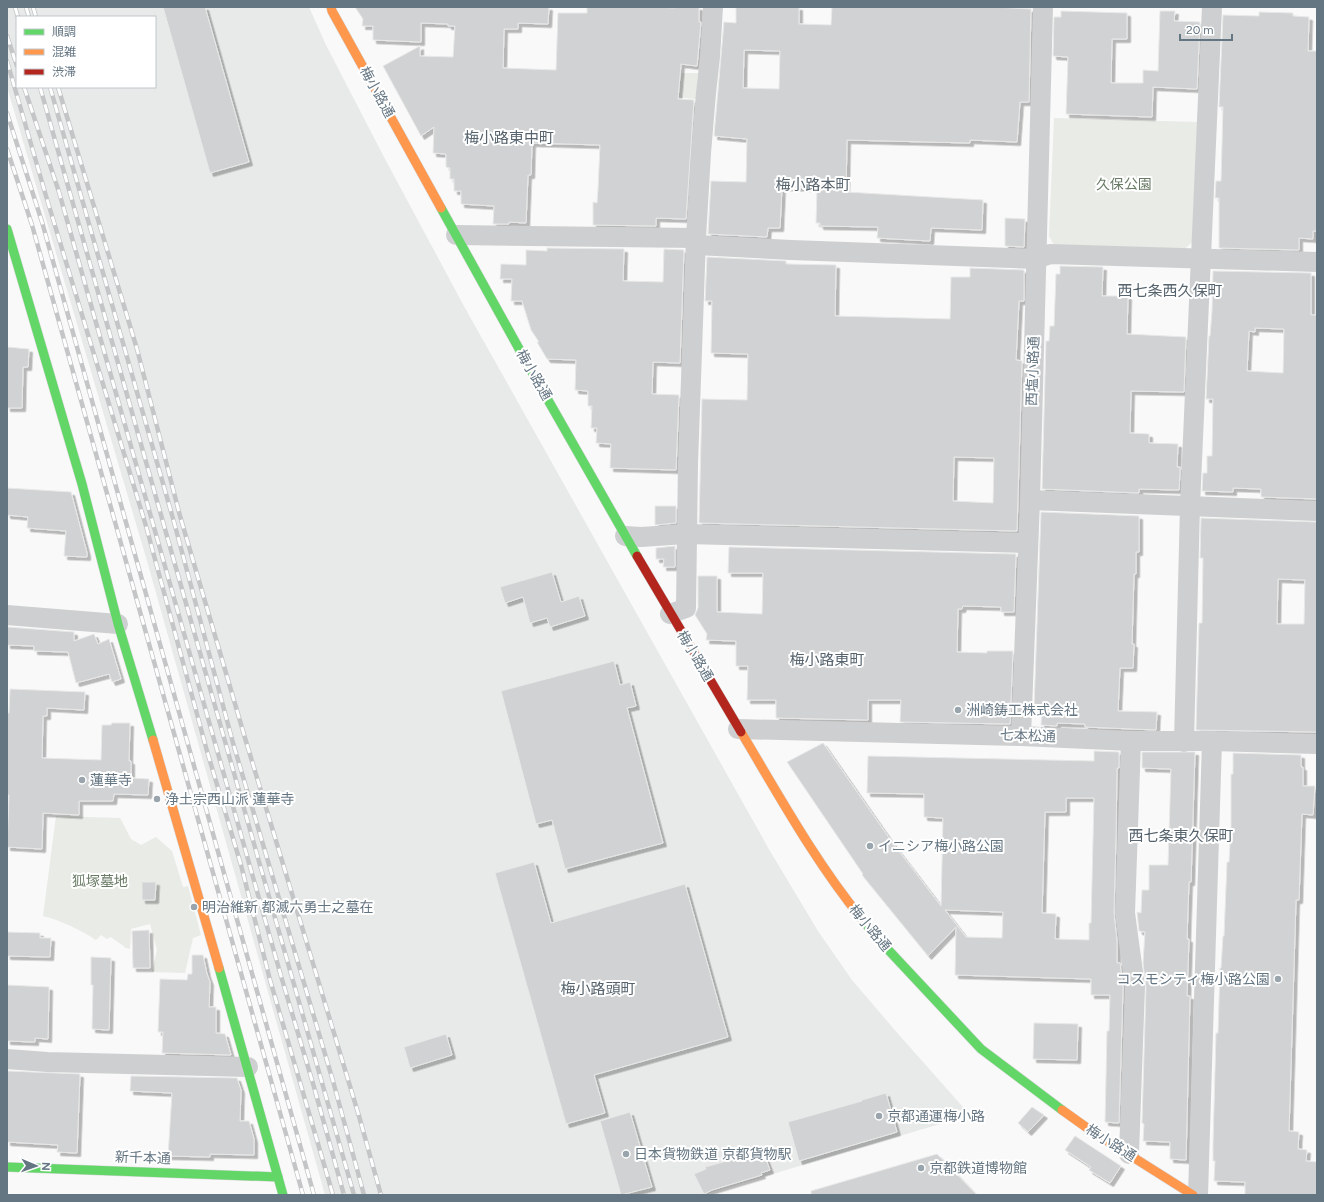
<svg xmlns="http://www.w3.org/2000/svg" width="1324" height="1202" font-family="Figtree,'Noto Sans JP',sans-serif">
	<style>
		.built { fill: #e8e9e9; fill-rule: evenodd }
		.green { fill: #e8ebe6 }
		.building { fill: #d0d2d3; stroke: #e8e8e8; fill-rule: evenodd; filter: url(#shadow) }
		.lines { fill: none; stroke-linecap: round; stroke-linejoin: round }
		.fast-casing { stroke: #d5d6d7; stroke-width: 10 }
		.slow-casing { stroke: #d5d6d7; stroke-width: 10 }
		.jam-casing { stroke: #d5d6d7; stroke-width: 10 }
		.street { stroke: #cecfd0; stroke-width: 20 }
		.fast { stroke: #63d668; stroke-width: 9 }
		.slow { stroke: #ff974d; stroke-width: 9 }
		.jam { stroke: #b3261e; stroke-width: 9 }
		.rail-casing { stroke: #c3c5c6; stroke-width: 4.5 }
		.rail { stroke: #fff; stroke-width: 3; stroke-dasharray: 9; stroke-linecap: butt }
		.poi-dot { fill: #99a4ac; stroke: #fff; stroke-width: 1.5 }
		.labels { text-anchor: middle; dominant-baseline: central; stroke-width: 4; stroke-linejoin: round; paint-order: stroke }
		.street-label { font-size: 14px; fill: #657683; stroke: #fff }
		.park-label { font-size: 14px; fill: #687a64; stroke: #fff }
		.poi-label { font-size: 14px; fill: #657683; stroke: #fff; text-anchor: start }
		.neighbourhood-label { font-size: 15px; fill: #57646e; stroke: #fff }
	</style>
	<defs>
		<filter id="shadow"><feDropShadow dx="3.5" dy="3.5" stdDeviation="0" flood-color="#0004"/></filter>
	</defs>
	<rect width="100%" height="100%" fill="#f9f9f9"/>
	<path class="built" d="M 7,7 L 309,7 L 326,45 L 385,159 L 465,308 L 770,851 L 818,931 L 852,980 L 893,1028 L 970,1115 L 703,1195 L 325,1195 L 147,561 L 7,87 ZM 17,17 L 155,17 L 155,87 L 17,87 Z"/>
	<g class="green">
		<polygon points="682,73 698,73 696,99 644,94 645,76 680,78"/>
		<polygon points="1054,118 1199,122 1192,242 1185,249 1054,245 1049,236"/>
		<path d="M 56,816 L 120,818 L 131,839 L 141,845 L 156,837 L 172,851 L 183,887 L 188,886 L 201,935 L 193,938 L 185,973 L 152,972 L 157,950 L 150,924 L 131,929 L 130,949 L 126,948 L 111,937 L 107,939 L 101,935 L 96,940 C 79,929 62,921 43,916 Z"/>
	</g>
	<g class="building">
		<polygon points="163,7 205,7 249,162 210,173"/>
		<polygon points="355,7 549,7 548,24 518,23 518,29 504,29 503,68 556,70 558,13 587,13 587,7 657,7 675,8 675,7 699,7 699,22 701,22 697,66 681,64 678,99 694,100 686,219 656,218 656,226 593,225 593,202 597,203 598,189 600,145 532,143 531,175 528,175 526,223 509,222 509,224 493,224 494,206 461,204 461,191 454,191 454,179 450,179 450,168 446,167 446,154 433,153 434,127 421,136 383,66 420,46 420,56 453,57 455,26 448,26 448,24 421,23 421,42 373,40 373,26 362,26 363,19"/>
		<path d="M 736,7 L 799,7 L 799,24 L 831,25 L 832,7 L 994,7 L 1031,9 L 1029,102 L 1020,102 L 1017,142 L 970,140 L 970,143 L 847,140 L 846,192 L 983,200 L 982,230 L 931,228 L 930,241 L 877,238 L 878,227 L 820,226 L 820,223 L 816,223 L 817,188 L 782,187 L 780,228 L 768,228 L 767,237 L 708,234 L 711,181 L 746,182 L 747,139 L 714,136 L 724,22 L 736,23 ZM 744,50 L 780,51 L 779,89 L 743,88 Z"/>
		<polygon points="1061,11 1127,13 1127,39 1112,39 1111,83 1143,83 1143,70 1158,71 1160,11 1175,11 1174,21 1200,22 1197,89 1153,87 1152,117 1066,114 1068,57 1053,56 1054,17 1061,17"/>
		<polygon points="1259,12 1293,13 1293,16 1309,17 1308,51 1317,51 1317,231 1313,231 1313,239 1299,238 1299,250 1219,248 1219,198 1215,198 1216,181 1221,181 1223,107 1219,107 1223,15 1259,16"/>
		<polygon points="1005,218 1025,219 1024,247 1005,246"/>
		<polygon points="547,248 624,249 623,281 663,282 664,249 684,250 680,363 653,362 652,394 679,395 676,470 610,468 611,444 596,443 597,428 591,428 592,406 588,406 588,391 575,390 576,360 547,359 537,342 539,342 531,330 522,301 511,301 512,279 500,279 501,264 526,265 526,250 547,251"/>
		<path d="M 707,257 L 786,261 L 786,264 L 836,265 L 835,316 L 950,319 L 951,277 L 970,277 L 970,268 L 1024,270 L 1024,301 L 1019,301 L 1016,360 L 1022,361 L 1017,531 L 699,523 L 702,399 L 747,400 L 748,354 L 711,353 L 712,301 L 705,301 ZM 954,457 L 994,458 L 993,503 L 953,501 Z"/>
		<polygon points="1060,266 1103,267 1102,296 1128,296 1127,334 1186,337 1184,392 1131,391 1130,433 1149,434 1149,443 1178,444 1177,467 1180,467 1180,473 1179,490 1139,489 1139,493 1042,489 1046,341 1049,341 1050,326 1054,326 1056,274 1060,274"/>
		<path d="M 1213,271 L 1311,273 L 1311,315 L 1317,315 L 1317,499 L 1261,497 L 1261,489 L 1233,488 L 1233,492 L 1202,491 L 1203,473 L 1207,473 L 1207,456 L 1212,456 L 1213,399 L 1206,399 L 1209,336 L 1210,336 L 1212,311 ZM 1255,328 L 1284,329 L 1283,373 L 1247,371 L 1249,331 L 1255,332 Z"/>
		<polygon points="7,347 29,349 28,367 23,367 22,408 7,408"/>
		<polygon points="7,488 71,492 87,553 87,557 64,556 66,531 27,528 28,517 7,515"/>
		<polygon points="655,506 676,506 676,523 655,525"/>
		<polygon points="1041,512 1139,516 1139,552 1136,552 1136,574 1134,574 1132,644 1134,644 1133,668 1120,668 1118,711 1157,712 1156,730 1085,727 1085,724 1057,723 1057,726 1041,725 1042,709 1034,709"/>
		<path d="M 1201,518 L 1317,522 L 1317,732 L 1196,730 L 1199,623 L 1202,623 L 1203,558 L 1200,558 ZM 1278,579 L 1305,580 L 1304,624 L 1277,624 Z"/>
		<polygon points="675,546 675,567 663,567 664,559 656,559 656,548"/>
		<polygon points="729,547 1016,554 1014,612 1001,612 1001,607 963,606 962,609 958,609 957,652 987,653 987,651 1013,651 1010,724 900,722 901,700 868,700 868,720 776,718 776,700 747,700 748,666 736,666 736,641 706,640 707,634 695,615 698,608 698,576 717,576 717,612 762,614 763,573 728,573"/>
		<polygon points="552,572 561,602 579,596 585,616 550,627 547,618 530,623 523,597 505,603 500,587"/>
		<polygon points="7,627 74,632 74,641 94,634 98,644 109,639 121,679 112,682 109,674 76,683 68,652 34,651 34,646 7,645"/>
		<polygon points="614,661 620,685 630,682 636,706 627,708 663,843 565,869 552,820 536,824 501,691"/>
		<polygon points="10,689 85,692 84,710 47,708 47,716 43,716 42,758 101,760 102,725 111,725 112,723 130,723 129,761 131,761 131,778 149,779 148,795 114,794 113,801 79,801 79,815 43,813 42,849 7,847 9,795 7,795 7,713 9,713"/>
		<path d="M 823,743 L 892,842 L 941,906 L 943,818 L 924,817 L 924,794 L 867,793 L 868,756 L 1094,761 L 1094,751 L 1119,752 L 1119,768 L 1117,768 L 1116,836 L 1114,913 L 1117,941 L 1117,963 L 1120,963 L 1123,988 L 1119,1123 L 1105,1122 L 1107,1031 L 1109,1031 L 1110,995 L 1091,995 L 1091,979 L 955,975 L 956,927 L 928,956 L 862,875 L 863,874 L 787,762 ZM 1066,798 L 1094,798 L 1091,923 L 1089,923 L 1089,940 L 1055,939 L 1056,914 L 1042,913 L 1045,812 L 1066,812 ZM 945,910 L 1003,912 L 1002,938 L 966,937 Z"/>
		<polygon points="1142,752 1195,752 1191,882 1189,882 1188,909 1187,939 1189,939 1187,996 1190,996 1186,1160 1170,1159 1170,1142 1143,1141 1144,1124 1142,1123 1146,987 1143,963 1145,932 1139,931 1137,912 1141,913 1142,890 1149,890 1149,865 1168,865 1171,769 1142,768"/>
		<polygon points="1233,753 1301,755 1301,767 1303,767 1303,786 1315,786 1313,815 1302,814 1299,900 1296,900 1289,1131 1299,1132 1298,1149 1307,1150 1306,1161 1317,1162 1317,1195 1245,1195 1245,1182 1214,1181 1215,1161 1213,1161 1213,1144 1216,1033 1218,1033 1220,968 1221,968 1223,936 1224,936 1227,862 1229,862 1231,827 1231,774 1233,774"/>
		<polygon points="534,862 551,923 685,884 728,1037 594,1075 605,1113 566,1124 495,873"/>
		<polygon points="142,882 156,882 155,900 142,900"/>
		<polygon points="149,930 150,968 133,968 132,931"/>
		<polygon points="7,932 40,933 40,938 51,938 50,957 7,956"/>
		<polygon points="192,955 203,955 207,974 210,982 209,1007 216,1007 216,1033 225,1034 231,1055 162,1053 163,1032 158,1032 160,979 187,980 188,974 192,974"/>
		<polygon points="91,957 111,958 109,1030 92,1029 93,985 91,985"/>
		<polygon points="7,985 49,987 48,1039 35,1038 35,1042 7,1041"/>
		<polygon points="1034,1023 1078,1024 1077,1060 1033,1059"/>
		<polygon points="446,1034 452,1055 410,1068 404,1047"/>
		<polygon points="7,1071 80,1074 77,1153 57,1152 58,1145 7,1142"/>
		<polygon points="131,1076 237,1078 241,1090 240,1121 249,1121 254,1139 254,1155 210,1154 210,1157 168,1156 172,1093 130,1091"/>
		<polygon points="886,1093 897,1132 799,1161 788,1122 862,1101 862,1100"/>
		<polygon points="1032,1107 1044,1115 1028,1132 1018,1123"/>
		<polygon points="630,1112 652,1187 621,1195 600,1121"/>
		<polygon points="1075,1136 1121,1166 1110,1183 1089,1170 1091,1167 1065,1150"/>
		<polygon points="756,1153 757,1156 764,1154 770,1170 761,1173 762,1175 712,1190 704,1194 694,1174 706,1169 705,1167"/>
		<polygon points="937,1154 977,1195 811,1195 811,1191"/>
	</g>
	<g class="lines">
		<defs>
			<g id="fast">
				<polyline points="441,208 528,365 637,556"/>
				<polyline points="7,229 82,484 118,624 153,740"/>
				<polyline points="862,919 880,941 981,1049 1062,1110"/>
				<polyline points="219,968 283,1195"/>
				<polyline points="7,1167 278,1177"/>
			</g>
			<g id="slow">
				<polyline points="331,7 332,11 441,208"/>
				<path d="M 741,732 C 778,794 816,863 862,919"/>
				<polyline points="153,740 219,968"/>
				<polyline points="1062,1110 1090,1130 1193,1195"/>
			</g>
			<polyline id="jam" points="637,556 741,732"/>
		</defs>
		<use href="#fast" class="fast-casing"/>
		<use href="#slow" class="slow-casing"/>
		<use href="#jam" class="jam-casing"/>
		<g class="street">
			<polyline points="456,235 696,238"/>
			<polyline points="696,245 791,250 1036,259 1050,254 1317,262"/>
			<polyline points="1030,500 1317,511"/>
			<polyline points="625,536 641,537 686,534 1028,543"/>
			<polyline points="670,614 686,608 688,464 696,238 701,153 706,93 710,57 713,7"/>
			<polyline points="7,615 118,624"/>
			<polyline points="738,729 1021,736 1131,741 1212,741 1317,744"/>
			<polyline points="1021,736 1030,500 1043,7"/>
			<polyline points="1184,742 1190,506 1212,7"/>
			<polyline points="7,1059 47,1062 248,1067"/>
			<polyline points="1129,1154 1135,987 1125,913 1131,741"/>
			<polyline points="1198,1195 1212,741"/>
		</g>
		<use href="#fast" class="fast"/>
		<use href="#slow" class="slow"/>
		<use href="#jam" class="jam"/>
		<defs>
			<g id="rail">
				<polyline points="15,7 18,17"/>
				<polyline points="26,7 29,17"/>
				<polyline points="33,7 36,17"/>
				<polyline points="7,36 17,66"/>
				<polyline points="7,61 46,196 146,526 207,751 241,865 270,980 333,1195"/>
				<polyline points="24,87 59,192 281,976 314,1087 344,1195"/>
				<polyline points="40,87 258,858 354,1195"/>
				<polyline points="50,87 174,522 233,743 333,1081 364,1195"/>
				<polyline points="58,87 137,349 180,516 245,738 359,1116 381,1195"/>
				<polyline points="7,113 42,222 314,1195"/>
				<polyline points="7,149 32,225 303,1195"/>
			</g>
		</defs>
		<use href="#rail" class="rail-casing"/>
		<use href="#rail" class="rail"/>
	</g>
	<g class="poi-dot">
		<circle cx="958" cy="710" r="4"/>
		<circle cx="82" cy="780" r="4"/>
		<circle cx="157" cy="799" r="4"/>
		<circle cx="870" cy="846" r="4"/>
		<circle cx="194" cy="907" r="4"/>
		<circle cx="1278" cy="979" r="4"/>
		<circle cx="879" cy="1116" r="4"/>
		<circle cx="626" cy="1154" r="4"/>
		<circle cx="921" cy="1168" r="4"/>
	</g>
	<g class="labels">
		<g class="street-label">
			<text transform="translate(377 92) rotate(61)">梅小路通</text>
			<text transform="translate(1033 371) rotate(-88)">西塩小路通</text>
			<text transform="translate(534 375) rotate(60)">梅小路通</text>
			<text transform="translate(695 656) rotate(59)">梅小路通</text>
			<text transform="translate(1028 736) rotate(2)">七本松通</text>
			<text transform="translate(870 928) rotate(50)">梅小路通</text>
			<text transform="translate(1111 1143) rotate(32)">梅小路通</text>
			<text transform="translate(143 1158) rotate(2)">新千本通</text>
		</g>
		<g class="park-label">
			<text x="1124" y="184">久保公園</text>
			<text x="100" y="881">狐塚墓地</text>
		</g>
		<g class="poi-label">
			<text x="966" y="710">洲崎鋳工株式会社</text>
			<text x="90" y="780">蓮華寺</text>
			<text x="165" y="799">浄土宗西山派 蓮華寺</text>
			<text x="878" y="846">イニシア梅小路公園</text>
			<text x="202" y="907">明治維新 都滅六勇士之墓在</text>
			<text x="1270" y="979" text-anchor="end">コスモシティ梅小路公園</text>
			<text x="887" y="1116">京都通運梅小路</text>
			<text x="634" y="1154">日本貨物鉄道 京都貨物駅</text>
			<text x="929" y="1168">京都鉄道博物館</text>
		</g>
		<g class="neighbourhood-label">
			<text x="509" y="138">梅小路東中町</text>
			<text x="813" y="185">梅小路本町</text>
			<text x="1170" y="291">西七条西久保町</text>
			<text x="827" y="660">梅小路東町</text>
			<text x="1181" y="836">西七条東久保町</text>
			<text x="598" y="989">梅小路頭町</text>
		</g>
	</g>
	<rect width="1324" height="1202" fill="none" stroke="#657683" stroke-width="16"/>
	<rect x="16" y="16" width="140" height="72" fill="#ffffff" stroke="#c1c8cd"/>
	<rect x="24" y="29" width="20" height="6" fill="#63d668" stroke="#c1c8cd"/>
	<text x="52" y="36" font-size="12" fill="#657683">順調</text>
	<rect x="24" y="49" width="20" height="6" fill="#ff974d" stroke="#c1c8cd"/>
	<text x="52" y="56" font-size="12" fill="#657683">混雑</text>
	<rect x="24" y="69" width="20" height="6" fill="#b3261e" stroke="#c1c8cd"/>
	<text x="52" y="76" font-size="12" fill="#657683">渋滞</text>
	<g transform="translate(36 1166) rotate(92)" stroke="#ffffff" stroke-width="3" paint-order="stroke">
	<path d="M0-3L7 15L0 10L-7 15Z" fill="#657683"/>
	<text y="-6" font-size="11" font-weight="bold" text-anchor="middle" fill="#657683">N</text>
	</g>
	<path d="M1180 34v6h52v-6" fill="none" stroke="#657683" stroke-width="2"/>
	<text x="1186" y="34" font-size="12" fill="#657683" stroke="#ffffff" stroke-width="3" paint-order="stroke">20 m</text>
</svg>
